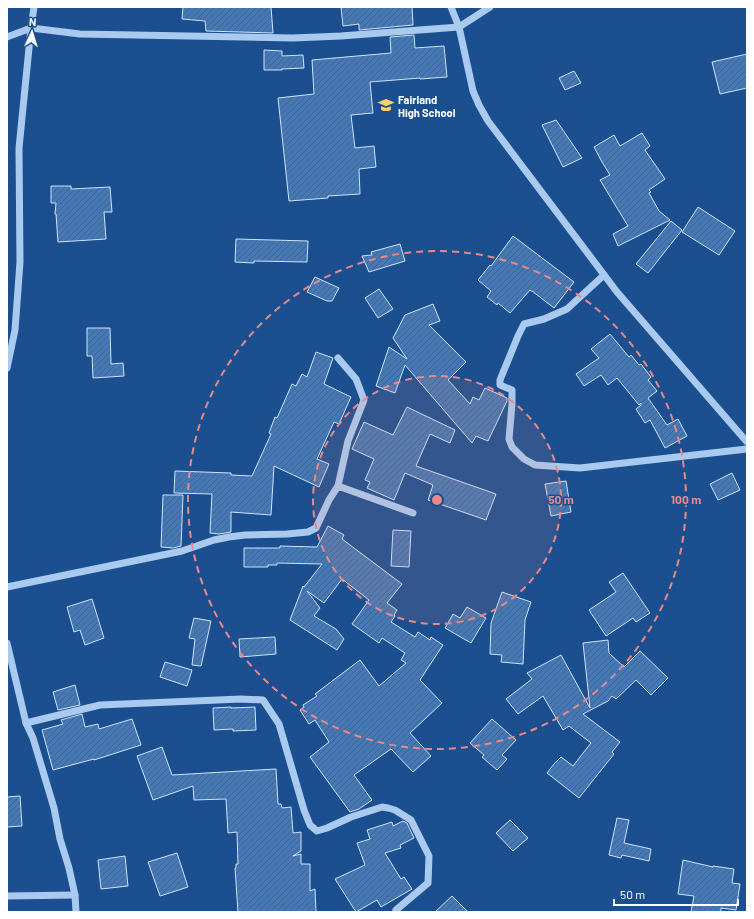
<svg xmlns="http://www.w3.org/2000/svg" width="754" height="919" font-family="Barlow,sans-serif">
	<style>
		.building { fill: url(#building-hatch); stroke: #cfe3fa }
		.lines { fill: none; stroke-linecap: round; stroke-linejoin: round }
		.minor { stroke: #a9c9ee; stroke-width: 7 }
		.ring { fill: none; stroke: #e88989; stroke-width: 2; stroke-dasharray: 7 5 }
		.labels { text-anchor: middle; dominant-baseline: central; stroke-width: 3; stroke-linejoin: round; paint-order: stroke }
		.poi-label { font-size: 11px; font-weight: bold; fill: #fff; stroke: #1b4f8f; text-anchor: start }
		.centre { fill: #e88989; stroke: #1b4f8f; stroke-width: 2 }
		.ring-label { font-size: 12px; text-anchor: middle; font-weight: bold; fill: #e88989; stroke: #1b4f8f; stroke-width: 3; stroke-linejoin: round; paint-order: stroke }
	</style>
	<defs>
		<pattern id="building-hatch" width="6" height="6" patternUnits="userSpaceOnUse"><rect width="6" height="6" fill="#4478b7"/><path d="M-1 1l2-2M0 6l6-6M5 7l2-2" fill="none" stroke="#486282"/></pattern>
	</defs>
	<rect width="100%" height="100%" fill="#1b4f8f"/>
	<g class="building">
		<polygon points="183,7 271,7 273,33 206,31 205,21 182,19"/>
		<polygon points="341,7 412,7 413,25 359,30 359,24 343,26"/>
		<polygon points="414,35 415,48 444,46 447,77 420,79 420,78 370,82 373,113 351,115 355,148 374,146 376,167 359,169 360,194 328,196 328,198 289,201 278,98 314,94 312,60 391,53 390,37"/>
		<polygon points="264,50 282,51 282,56 303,55 304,68 282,69 282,70 264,70"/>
		<polygon points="747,54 747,88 720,94 712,62"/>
		<polygon points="574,71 581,83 565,90 559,78"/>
		<polygon points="556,120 582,158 563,167 542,125"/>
		<polygon points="642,133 650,146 645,150 665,179 649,190 651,192 649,193 659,211 670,220 618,246 613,234 628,226 600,180 610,175 602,162 594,147 614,135 620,146"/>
		<polygon points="51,186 71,186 71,189 110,187 112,212 104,212 106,239 58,242 56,214 55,214 56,203 51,203"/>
		<polygon points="698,207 735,231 719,255 682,232"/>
		<polygon points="671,221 682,230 648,273 636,264"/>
		<polygon points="513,236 574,282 554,308 532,291 531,291 530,290 510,313 498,303 497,305 487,297 491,291 478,280 490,265 491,266"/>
		<polygon points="236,239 308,241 307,262 254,261 254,263 235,262"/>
		<polygon points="400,244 405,261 369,272 362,256 372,255 371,252"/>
		<polygon points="315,277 339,288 332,301 327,301 307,292"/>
		<polygon points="379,289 393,309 378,318 365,298"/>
		<polygon points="433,304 440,321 429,325 466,362 448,380 470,404 473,397 479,400 485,388 507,398 507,401 488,441 476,436 472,443 405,365 395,393 376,386 389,347 407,359 393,338 405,315"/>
		<polygon points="87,328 110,328 111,364 123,363 124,376 93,378 92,356 87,356"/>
		<polygon points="610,334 629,357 631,355 639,365 641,364 651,377 648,380 657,391 648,398 667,425 678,419 687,436 665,448 650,420 645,423 636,409 641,405 641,403 639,405 617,378 608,385 601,375 584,386 576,374 599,358 591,349"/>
		<polygon points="316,352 333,358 324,384 351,397 339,424 334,422 317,459 329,464 319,487 274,466 271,515 231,512 231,532 219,534 210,533 212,494 174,493 175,471 231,473 231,475 252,476 271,434 269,433 275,417 277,418 292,384 296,386 302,374 307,377"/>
		<polygon points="407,407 455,430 450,443 430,434 416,466 496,494 486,520 428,500 433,485 405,473 394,500 367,488 370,482 365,480 374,459 352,449 364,422 393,435"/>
		<polygon points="732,473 740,490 718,500 710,484"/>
		<polygon points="566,481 571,512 551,516 545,484"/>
		<polygon points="163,495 183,495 181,546 173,548 161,547"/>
		<polygon points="328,526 344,535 342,539 402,584 387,603 397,610 394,615 395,616 391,622 415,637 418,632 430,640 431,637 443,645 420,680 442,703 410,733 431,756 413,772 391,749 354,775 372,800 359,809 350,812 310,757 329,742 315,720 309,724 300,710 304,707 303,705 317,696 315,694 360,660 379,686 406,663 401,660 405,653 382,638 379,643 352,624 369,600 342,579 324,603 307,591 320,608 314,616 336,629 344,639 337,650 290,620 303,586 304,587 322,564 277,563 277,565 268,565 268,567 244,567 244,548 280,548 280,546 317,547"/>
		<polygon points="393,530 411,531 409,567 391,566"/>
		<polygon points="623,573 650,613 636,622 633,618 606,636 589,610 616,592 609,582"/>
		<polygon points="502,592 531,602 525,620 523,664 501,662 502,655 490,654 491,623"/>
		<polygon points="92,599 104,638 85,645 80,630 74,632 67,607"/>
		<polygon points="467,607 486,618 471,643 445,628 453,614 460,618"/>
		<polygon points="194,618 211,621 201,666 192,665 195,639 189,638"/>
		<polygon points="275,637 276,654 240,657 239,639"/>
		<polygon points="608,640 609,653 624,667 640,651 668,678 651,695 636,680 616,699 612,696 608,701 583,714 620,742 612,752 614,754 579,798 547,773 554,764 561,757 573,766 591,743 569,726 563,730 543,696 518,714 506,699 532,679 527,673 561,655 590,708 583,643"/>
		<polygon points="165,662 192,670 187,686 160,677"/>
		<polygon points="75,685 80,705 58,710 53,692"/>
		<polygon points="231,707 231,708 255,707 256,730 233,731 233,729 214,730 213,708"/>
		<polygon points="82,714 85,727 98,724 99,729 132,719 141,745 94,760 94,759 53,770 42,730 63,724 61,720"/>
		<polygon points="492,719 516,740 502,755 507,759 497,770 482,757 484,755 470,743"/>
		<polygon points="162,747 172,775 276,769 278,804 281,804 282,808 291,807 293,833 301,832 301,851 293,856 301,854 301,864 310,864 310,891 315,889 316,912 238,912 235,868 236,868 236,864 238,864 237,832 228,833 226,799 194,800 193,786 153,800 137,756"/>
		<polygon points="20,796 22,826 7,827 7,797"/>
		<polygon points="617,818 629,820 624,843 651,849 649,861 622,855 621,858 609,855"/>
		<polygon points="510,820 528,838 513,851 496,833"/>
		<polygon points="403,821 407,823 414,838 400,845 401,848 385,853 401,879 404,877 412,889 381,907 377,900 356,912 335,879 365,865 357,843 370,839 367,830 392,822 393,826"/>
		<polygon points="177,853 188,887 160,896 148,862"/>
		<polygon points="125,856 128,886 101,889 98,860"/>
		<polygon points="683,860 713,867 713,866 734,869 732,883 740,884 736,910 721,908 721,912 691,912 694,896 678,894"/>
		<polygon points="452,896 468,912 435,912"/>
	</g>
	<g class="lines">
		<g class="minor">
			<polyline points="451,7 459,27 473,91 479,105 488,121 617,292 747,442"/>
			<polyline points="7,37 31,28 80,34 293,38 341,36 459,27 490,7"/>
			<polyline points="604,275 567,309 544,319 524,324 518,336 500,380 500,385 512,390 512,404 509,439 512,447 524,459 535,465 580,468 747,449"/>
			<polyline points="7,368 15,330 20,262 19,148 31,28 34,7"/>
			<polyline points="338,486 348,441 364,400 356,379 338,358"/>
			<polyline points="7,587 182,551 214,540 229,537 245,535 287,534 308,532 316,528 329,500 338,486 413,513"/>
			<polyline points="7,643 26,723 33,738 54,808 60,839 69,868 75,895 76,912"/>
			<polyline points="26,723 100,705 241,699 263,700 279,724 304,810 310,825 317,831 327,828 351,817 382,807 388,808 395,810 411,820 429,856 428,883 396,910"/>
			<polyline points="7,896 75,895"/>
		</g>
	</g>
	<circle cx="437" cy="500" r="124" fill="#e88989" fill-opacity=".12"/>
	<g class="ring">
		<circle cx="437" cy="500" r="124"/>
		<circle cx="437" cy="500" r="249"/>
	</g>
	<defs>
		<symbol id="school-bare" viewBox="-9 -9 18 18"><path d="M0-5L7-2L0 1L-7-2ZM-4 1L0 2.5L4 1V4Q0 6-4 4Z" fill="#ffd166" stroke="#1b4f8f" stroke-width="2.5" paint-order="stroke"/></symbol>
	</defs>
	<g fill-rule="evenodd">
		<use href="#school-bare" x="375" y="94" width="22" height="22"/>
	</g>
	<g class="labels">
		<g class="poi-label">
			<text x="398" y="99">Fairland<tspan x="398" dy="13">High School</tspan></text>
		</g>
	</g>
	<circle cx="437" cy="500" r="6" class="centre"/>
	<g class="ring-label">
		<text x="561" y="504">50 m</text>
		<text x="686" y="504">100 m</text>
	</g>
	<rect width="754" height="919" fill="none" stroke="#ffffff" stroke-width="16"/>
	<g transform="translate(32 32) rotate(4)" stroke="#1b4f8f" stroke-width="3" paint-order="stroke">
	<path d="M0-3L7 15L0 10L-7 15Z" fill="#ffffff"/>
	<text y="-6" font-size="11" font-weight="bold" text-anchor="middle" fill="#ffffff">N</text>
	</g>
	<path d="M614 899v6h124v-6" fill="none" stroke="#ffffff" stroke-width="2"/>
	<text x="620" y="899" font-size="12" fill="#ffffff" stroke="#1b4f8f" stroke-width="3" paint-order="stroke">50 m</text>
</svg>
